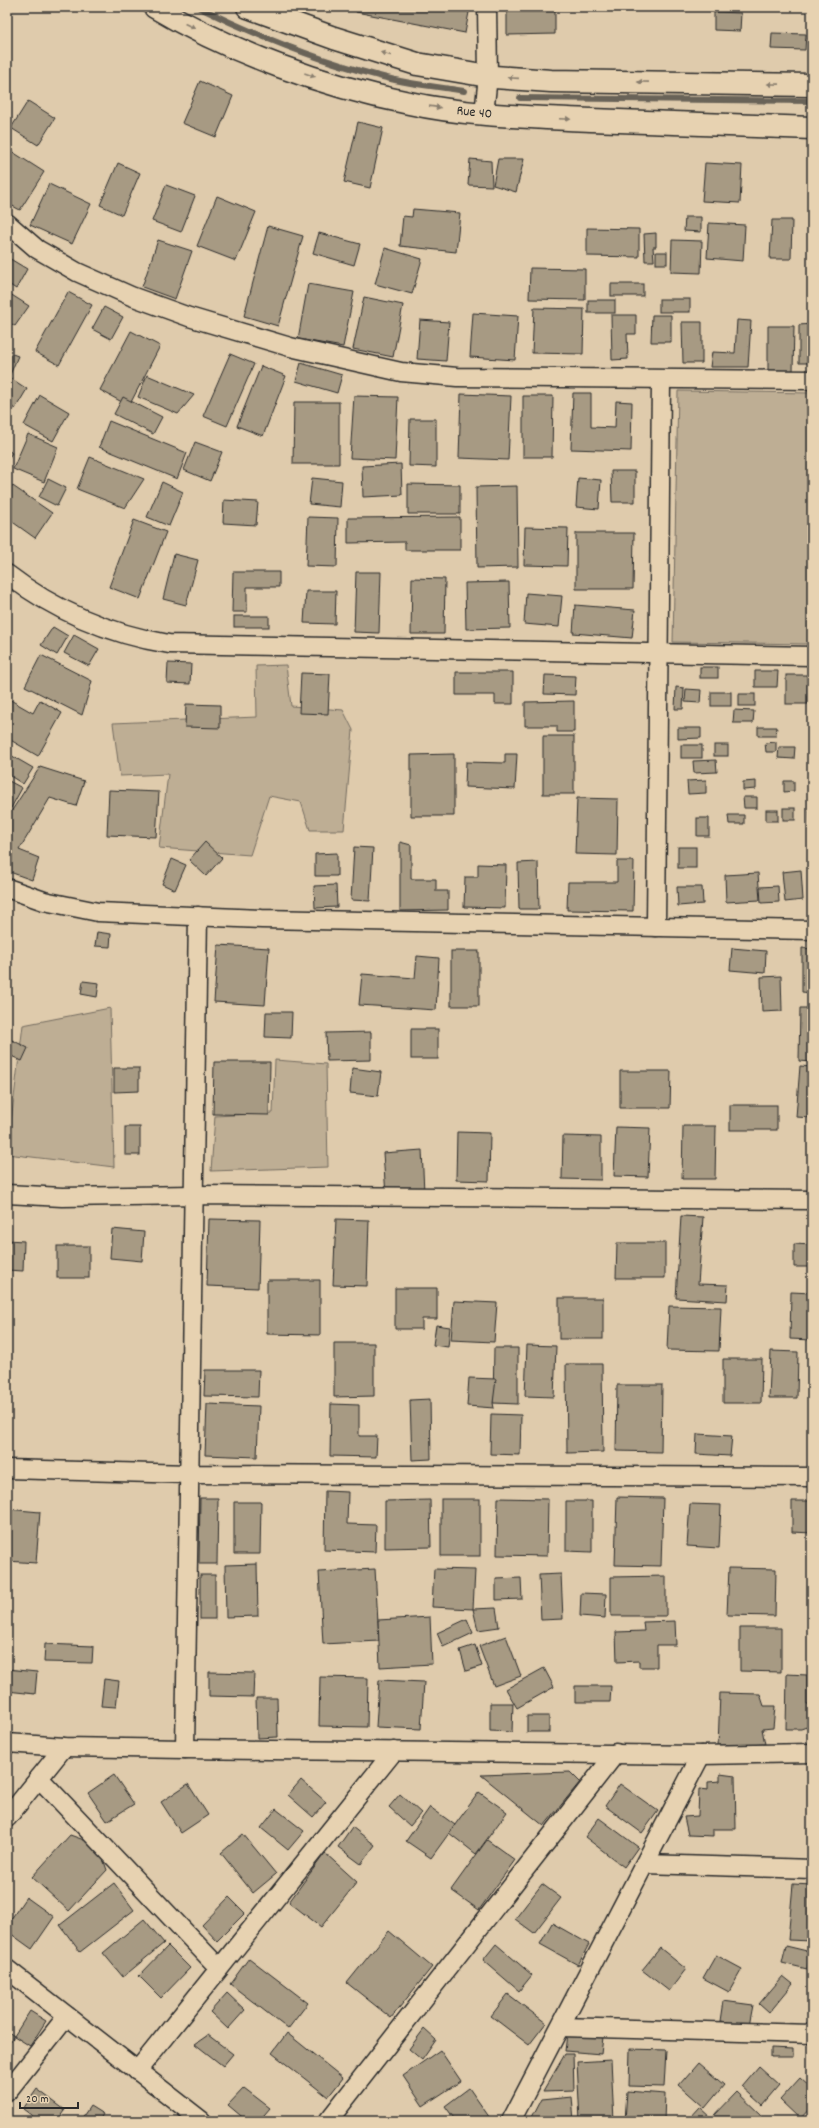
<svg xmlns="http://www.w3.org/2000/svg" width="819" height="2128" font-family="Dekko,sans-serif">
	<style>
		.green { fill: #beae94; stroke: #746c60 }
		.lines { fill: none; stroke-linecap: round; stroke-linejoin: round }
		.stream { stroke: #696358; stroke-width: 6 }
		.building { fill: #a79a83; stroke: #2b2b2b }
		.street-casing { stroke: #2b2b2b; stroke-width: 21 }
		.secondary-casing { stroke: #2b2b2b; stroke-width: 25 }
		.street { stroke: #e7d2b1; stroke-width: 18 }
		.secondary { stroke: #e7d2b1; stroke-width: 22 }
		.oneway { fill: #897e6e }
		.labels { text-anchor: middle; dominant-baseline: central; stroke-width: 3; stroke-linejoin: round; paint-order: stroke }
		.street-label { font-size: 14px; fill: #2b2b2b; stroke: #e7d2b1 }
	</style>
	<rect width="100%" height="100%" fill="#dfcbac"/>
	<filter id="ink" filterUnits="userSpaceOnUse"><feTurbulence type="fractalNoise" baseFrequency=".025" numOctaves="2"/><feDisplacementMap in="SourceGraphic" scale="8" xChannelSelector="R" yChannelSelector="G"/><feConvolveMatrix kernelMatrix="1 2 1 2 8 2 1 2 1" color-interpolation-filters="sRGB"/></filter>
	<g filter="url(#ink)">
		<g class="green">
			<polygon points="678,391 812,393 812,644 673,642"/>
			<polygon points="286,665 291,706 343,710 353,730 344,830 310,830 301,802 269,796 250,855 159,848 168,774 120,776 113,723 257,717 256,666"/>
			<polygon points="110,1008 114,1167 7,1154 23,1025"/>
			<polygon points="275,1060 326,1064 328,1167 211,1171 215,1116 273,1113"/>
		</g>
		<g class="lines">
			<g class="stream">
				<path d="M 198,7 C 261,38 327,64 395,80 C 417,85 441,87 464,91"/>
				<polyline points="520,98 812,101"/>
			</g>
		</g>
		<g class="building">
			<polygon points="357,7 470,7 465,33 356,12"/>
			<polygon points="507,7 555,7 555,34 507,35"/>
			<polygon points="714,12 741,13 740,31 714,30"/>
			<polygon points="772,33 806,34 805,50 771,49"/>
			<polygon points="200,81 233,96 216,137 182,123"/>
			<polygon points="28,101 55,118 38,145 11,128"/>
			<polygon points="358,122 383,128 370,188 344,182"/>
			<polygon points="8,149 44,172 20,210 7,203"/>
			<polygon points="470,159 491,161 492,186 468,185"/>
			<polygon points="498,159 524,159 516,192 493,185"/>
			<polygon points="118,163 140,173 122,215 100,205"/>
			<polygon points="705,163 742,165 740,203 702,201"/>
			<polygon points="49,184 91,204 72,244 30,225"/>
			<polygon points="166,185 195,196 181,232 152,221"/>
			<polygon points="217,196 256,212 236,261 197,246"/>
			<polygon points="413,209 460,213 456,252 400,246 403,216 412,217"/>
			<polygon points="685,217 701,217 701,232 684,231"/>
			<polygon points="772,220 792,220 791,259 770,259"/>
			<polygon points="709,223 745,225 743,261 707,258"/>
			<polygon points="268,226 303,236 278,326 244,316"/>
			<polygon points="587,228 639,229 639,257 587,256"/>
			<polygon points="319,233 360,244 354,265 313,253"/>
			<polygon points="656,233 656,247 653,247 654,261 645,261 644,234"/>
			<polygon points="158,240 192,251 175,299 142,287"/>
			<polygon points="672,240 702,241 701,273 671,272"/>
			<polygon points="385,248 422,259 412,294 375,284"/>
			<rect x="656" y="252" width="11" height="12"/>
			<polygon points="7,257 27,269 16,289 7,283"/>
			<polygon points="530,268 585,269 585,300 529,299"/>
			<polygon points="308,284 354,292 343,347 298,339"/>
			<rect x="611" y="284" width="32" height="12"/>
			<polygon points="7,292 29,306 15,326 7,321"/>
			<polygon points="68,292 92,305 59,365 35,352"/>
			<polygon points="364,297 403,305 393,357 353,349"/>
			<rect x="659" y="299" width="31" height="13"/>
			<rect x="588" y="300" width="27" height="13"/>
			<polygon points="104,307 123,317 111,339 92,329"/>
			<polygon points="534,308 584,309 583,354 532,353"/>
			<polygon points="473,313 518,316 515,360 470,357"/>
			<polygon points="611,315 636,315 636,334 627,334 628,359 612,360"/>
			<polygon points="652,315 671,315 671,342 651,342"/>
			<polygon points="420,320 449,322 446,361 417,359"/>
			<polygon points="737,320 751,321 748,367 710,367 712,352 735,353"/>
			<polygon points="682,322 702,322 702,363 683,363"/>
			<polygon points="812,324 812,363 799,363 799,325"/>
			<polygon points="768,326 794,326 793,371 768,371"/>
			<polygon points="131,331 160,346 129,406 100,390"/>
			<polygon points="7,352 18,356 9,377 7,377"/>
			<polygon points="230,354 254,364 227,426 203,416"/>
			<polygon points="301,363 342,375 337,393 296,381"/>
			<polygon points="261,366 286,376 263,436 237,426"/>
			<polygon points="147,375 194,395 178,414 138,397"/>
			<polygon points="9,377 27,389 15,409 7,404"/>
			<polygon points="573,393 591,393 591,427 615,428 616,401 632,402 631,451 571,449"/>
			<polygon points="461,394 511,396 508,460 459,458"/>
			<polygon points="40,395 69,412 53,441 24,425"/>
			<polygon points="354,396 398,397 395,460 350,458"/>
			<polygon points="523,396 553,396 552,457 523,457"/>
			<polygon points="123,397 162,417 153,434 114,414"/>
			<polygon points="294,402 339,402 339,464 293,464"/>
			<polygon points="410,419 436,419 436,467 409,466"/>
			<polygon points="109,421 187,453 177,479 99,447"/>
			<polygon points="28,434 58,447 44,482 13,469"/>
			<polygon points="195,442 222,452 210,481 184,470"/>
			<polygon points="7,449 12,453 7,460"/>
			<polygon points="90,457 144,479 125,508 77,489"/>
			<polygon points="401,464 402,495 363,497 362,466"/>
			<polygon points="611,471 635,471 635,502 612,502"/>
			<polygon points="312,478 342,481 340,507 309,504"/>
			<polygon points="578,478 601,480 599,509 576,507"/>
			<polygon points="48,479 66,488 57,506 39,497"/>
			<polygon points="7,482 52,513 35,538 7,518"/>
			<polygon points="162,482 183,492 169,526 147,517"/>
			<polygon points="408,484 460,485 460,514 408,514"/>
			<polygon points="517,486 518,567 477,568 476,487"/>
			<polygon points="224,500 258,502 256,525 223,523"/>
			<polygon points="308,517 338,518 337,567 306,566"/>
			<polygon points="460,517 460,550 405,550 405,542 348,543 348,518"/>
			<polygon points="134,520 166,532 140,599 109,587"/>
			<polygon points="525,527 568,528 567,566 524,565"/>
			<polygon points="576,533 634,533 633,589 576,589"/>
			<polygon points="174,554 198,560 186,605 163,599"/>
			<polygon points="233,572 279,572 279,587 247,587 247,612 232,612"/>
			<polygon points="356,572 381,572 379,633 354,632"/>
			<polygon points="412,578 445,579 444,634 411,634"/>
			<polygon points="509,582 510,628 466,629 465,583"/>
			<polygon points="306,591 336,591 335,624 304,623"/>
			<polygon points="526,593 562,596 559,627 524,624"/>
			<polygon points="575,605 635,610 632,638 573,633"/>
			<rect x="234" y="616" width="35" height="11"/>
			<polygon points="53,627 68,636 57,655 41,645"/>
			<polygon points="74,635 99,649 89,666 64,653"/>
			<polygon points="41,655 92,681 82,715 25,686"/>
			<polygon points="168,663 191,664 190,684 167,683"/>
			<rect x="700" y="667" width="18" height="11"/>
			<polygon points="755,671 778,671 777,687 755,687"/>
			<polygon points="456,672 513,672 513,704 495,704 495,695 456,695"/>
			<polygon points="301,673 330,674 328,714 299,713"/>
			<polygon points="545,675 576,676 575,695 544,694"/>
			<rect x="786" y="675" width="22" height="29"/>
			<polygon points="676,687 684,688 683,709 675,709"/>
			<polygon points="686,689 701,690 700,703 685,702"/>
			<rect x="711" y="692" width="20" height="14"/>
			<rect x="739" y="694" width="16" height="12"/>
			<rect x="811" y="695" width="1" height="73"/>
			<polygon points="7,698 33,713 40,700 62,713 38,756 7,738"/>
			<polygon points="574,701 574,732 557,732 557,726 525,726 525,702"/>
			<polygon points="186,704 220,705 220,728 185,727"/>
			<polygon points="734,710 754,711 753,723 733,723"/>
			<polygon points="758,727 777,727 776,736 758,736"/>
			<polygon points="678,728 701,728 701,738 678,739"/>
			<rect x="543" y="736" width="31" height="58"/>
			<polygon points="776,742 776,752 766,752 765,743"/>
			<rect x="681" y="745" width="21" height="13"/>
			<rect x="714" y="745" width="14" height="11"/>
			<polygon points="779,747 795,747 794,759 778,758"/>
			<polygon points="7,753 33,768 23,784 7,774"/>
			<polygon points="454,754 454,816 411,816 411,755"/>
			<polygon points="505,754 517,754 515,789 465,787 466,762 505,763"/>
			<polygon points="716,760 717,772 694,773 693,761"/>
			<polygon points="40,767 84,781 76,806 50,798 19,850 39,858 32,880 7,871 7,818"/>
			<rect x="810" y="773" width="2" height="20"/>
			<polygon points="7,780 22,788 11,808 7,806"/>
			<polygon points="706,780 706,793 688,794 687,781"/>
			<polygon points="756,781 756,789 743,790 743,782"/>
			<polygon points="784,781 794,781 794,791 784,792"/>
			<polygon points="109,790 159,792 156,837 107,835"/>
			<polygon points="743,797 757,797 757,808 744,808"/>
			<polygon points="577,798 618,799 617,855 575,854"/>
			<polygon points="809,799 812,799 812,828 810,828"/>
			<rect x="783" y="808" width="12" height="12"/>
			<rect x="766" y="810" width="12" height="11"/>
			<polygon points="728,815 744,815 744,824 729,824"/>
			<rect x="697" y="818" width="12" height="18"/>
			<polygon points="205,842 222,858 206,876 189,860"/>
			<polygon points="400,842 411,845 411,879 436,879 436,891 448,891 448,910 400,911"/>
			<polygon points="354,847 373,848 370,901 351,900"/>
			<rect x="678" y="847" width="18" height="21"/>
			<polygon points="337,853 337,876 315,876 315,854"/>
			<polygon points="172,859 186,865 175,890 162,884"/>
			<polygon points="617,861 634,861 633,911 567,910 568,882 617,882"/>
			<polygon points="538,862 539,909 519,909 518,863"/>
			<polygon points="478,864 506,865 505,908 464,907 465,877 478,877"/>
			<polygon points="801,870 803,900 785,902 782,872"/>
			<polygon points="758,873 760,900 726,902 725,875"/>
			<polygon points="336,885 337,907 315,908 314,886"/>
			<polygon points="778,886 779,902 761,903 760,887"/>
			<polygon points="677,887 702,887 703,904 678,906"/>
			<polygon points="97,932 111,934 110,947 95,946"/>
			<polygon points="218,945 269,948 265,1005 214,1002"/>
			<polygon points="732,948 766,951 765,973 730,970"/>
			<polygon points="802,948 812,949 812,993 802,992"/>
			<rect x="451" y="951" width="28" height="55"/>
			<polygon points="417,956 439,958 436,1010 359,1005 362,974 415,978"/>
			<polygon points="781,976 782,1011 762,1012 761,977"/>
			<polygon points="83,981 99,983 97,997 81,994"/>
			<polygon points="800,1008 812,1008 812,1062 799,1061"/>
			<polygon points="266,1012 292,1012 291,1038 265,1037"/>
			<rect x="411" y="1029" width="27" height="30"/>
			<polygon points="371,1032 371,1060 327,1061 326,1033"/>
			<polygon points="12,1040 28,1048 22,1061 7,1054"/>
			<polygon points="214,1062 270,1062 269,1115 213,1114"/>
			<polygon points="800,1066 812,1067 812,1118 796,1117"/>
			<polygon points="114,1068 139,1068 139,1091 114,1092"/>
			<polygon points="352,1068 381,1072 378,1096 350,1093"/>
			<polygon points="620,1071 671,1071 670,1108 620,1108"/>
			<rect x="730" y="1105" width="47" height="25"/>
			<polygon points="683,1126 716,1126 715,1179 682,1179"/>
			<rect x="125" y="1127" width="15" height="28"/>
			<polygon points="616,1127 650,1128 648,1177 614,1176"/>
			<polygon points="457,1132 490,1133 489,1181 456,1180"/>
			<polygon points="563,1136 601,1137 601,1180 562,1179"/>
			<polygon points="422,1150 424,1192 386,1195 383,1153"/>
			<polygon points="681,1216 703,1217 698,1284 728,1285 727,1301 676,1298"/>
			<polygon points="209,1219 260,1220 258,1288 207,1286"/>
			<polygon points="336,1219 369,1220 367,1286 333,1285"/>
			<polygon points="112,1229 144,1232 142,1261 110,1258"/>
			<polygon points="7,1240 24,1241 23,1271 7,1270"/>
			<polygon points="617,1243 665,1243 665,1278 616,1278"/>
			<polygon points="794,1244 812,1245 812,1267 794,1267"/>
			<rect x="57" y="1246" width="32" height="32"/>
			<polygon points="267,1280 320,1280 320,1335 267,1334"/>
			<polygon points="395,1288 437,1288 437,1319 422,1319 422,1329 395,1329"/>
			<polygon points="791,1292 812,1293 812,1340 790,1339"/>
			<rect x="559" y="1298" width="44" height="41"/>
			<polygon points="454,1301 497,1303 494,1342 451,1340"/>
			<polygon points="669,1306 721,1307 719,1351 667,1350"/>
			<polygon points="436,1325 450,1327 448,1347 433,1345"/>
			<polygon points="334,1343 374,1343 374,1396 334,1397"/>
			<polygon points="527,1345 556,1346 554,1397 525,1396"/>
			<polygon points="494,1348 518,1348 518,1404 493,1403"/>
			<polygon points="771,1351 798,1352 797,1398 769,1398"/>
			<polygon points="723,1359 762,1359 761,1403 723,1403"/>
			<polygon points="566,1364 602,1364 603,1452 567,1453"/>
			<polygon points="205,1370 259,1370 258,1397 204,1396"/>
			<polygon points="469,1378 496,1379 493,1403 494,1408 467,1406"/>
			<polygon points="617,1385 662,1385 661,1452 616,1451"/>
			<polygon points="430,1399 431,1459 412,1460 410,1400"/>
			<polygon points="207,1404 259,1406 257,1457 205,1455"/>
			<polygon points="331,1404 359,1405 359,1436 377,1436 376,1457 330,1456"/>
			<polygon points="491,1414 521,1415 520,1455 490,1454"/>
			<polygon points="697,1434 732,1436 730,1456 696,1454"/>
			<polygon points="325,1491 348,1492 347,1524 376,1525 375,1552 324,1550"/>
			<polygon points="617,1497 663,1498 661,1566 615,1565"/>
			<polygon points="200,1498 218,1498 217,1564 199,1564"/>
			<polygon points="498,1498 548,1499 547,1556 497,1555"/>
			<rect x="441" y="1499" width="39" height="57"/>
			<polygon points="430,1500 431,1547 385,1548 385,1501"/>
			<polygon points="566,1501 592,1501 592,1552 566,1551"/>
			<polygon points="792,1501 812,1501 812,1533 792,1532"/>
			<polygon points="234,1502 261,1502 260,1554 234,1554"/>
			<polygon points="690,1504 721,1505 719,1548 687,1546"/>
			<polygon points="7,1509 40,1512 36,1563 7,1561"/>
			<polygon points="257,1564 258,1616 226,1617 225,1565"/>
			<polygon points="729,1568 776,1569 775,1616 727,1615"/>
			<polygon points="375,1569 379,1641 323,1644 319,1572"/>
			<polygon points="434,1569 475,1570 473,1609 432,1607"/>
			<polygon points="561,1574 563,1619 541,1620 539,1575"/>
			<rect x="200" y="1575" width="15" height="44"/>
			<polygon points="666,1576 666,1616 611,1616 611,1577"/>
			<polygon points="521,1578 522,1599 496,1600 496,1579"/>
			<polygon points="581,1593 606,1594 605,1618 580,1616"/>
			<polygon points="496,1608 499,1627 478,1630 473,1609"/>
			<polygon points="430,1617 432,1664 380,1667 378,1620"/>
			<polygon points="467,1619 473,1633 443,1647 437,1633"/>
			<polygon points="675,1621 676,1645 657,1645 657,1667 639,1667 639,1661 617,1662 616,1632 644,1631 643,1622"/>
			<polygon points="740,1628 781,1628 781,1672 740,1671"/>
			<polygon points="506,1636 521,1676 494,1686 479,1646"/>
			<polygon points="45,1644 93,1646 92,1663 44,1662"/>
			<polygon points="475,1645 482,1666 466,1671 460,1650"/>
			<polygon points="544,1668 554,1687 517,1708 506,1689"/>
			<polygon points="7,1669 37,1672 35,1694 7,1691"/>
			<polygon points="209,1672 254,1673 253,1697 209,1696"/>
			<polygon points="787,1674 807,1675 807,1704 812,1704 812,1725 801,1729 786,1729"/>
			<polygon points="320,1677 368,1678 367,1727 319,1726"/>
			<polygon points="104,1679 119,1681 116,1707 101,1706"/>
			<polygon points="379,1680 424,1682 421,1729 376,1727"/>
			<polygon points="575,1686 611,1686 610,1702 575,1702"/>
			<polygon points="720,1693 760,1694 764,1706 775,1706 773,1728 762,1729 765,1744 718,1747"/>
			<polygon points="256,1698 277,1698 278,1737 257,1738"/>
			<polygon points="490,1703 513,1703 512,1732 490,1731"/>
			<rect x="527" y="1716" width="22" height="16"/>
			<polygon points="570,1772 580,1782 544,1826 481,1775"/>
			<polygon points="720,1774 735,1776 736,1829 713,1829 713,1836 688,1835 684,1817 698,1816 699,1789 708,1790 708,1782 720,1781"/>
			<polygon points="114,1775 134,1804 107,1821 88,1793"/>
			<polygon points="301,1780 326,1802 313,1817 288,1795"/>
			<polygon points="188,1784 208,1815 181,1833 161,1802"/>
			<polygon points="620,1784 658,1811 642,1833 605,1806"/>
			<polygon points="479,1792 507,1812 476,1854 449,1833"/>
			<polygon points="400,1794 421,1813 410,1826 389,1807"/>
			<polygon points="430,1807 455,1825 431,1858 406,1841"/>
			<polygon points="276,1809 304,1831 288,1850 261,1828"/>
			<polygon points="599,1818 638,1847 624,1867 585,1837"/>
			<polygon points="352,1827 375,1845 361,1864 338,1847"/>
			<polygon points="243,1834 276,1874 253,1893 221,1853"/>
			<polygon points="70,1835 98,1845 107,1870 69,1911 32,1877"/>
			<polygon points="487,1840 515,1860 479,1910 451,1890"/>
			<polygon points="325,1853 357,1882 321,1927 289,1902"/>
			<polygon points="114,1883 134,1910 80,1952 60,1925"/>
			<polygon points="542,1884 561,1898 534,1933 515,1919"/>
			<polygon points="793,1884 812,1885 812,1941 788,1940"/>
			<polygon points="26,1897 54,1917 32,1949 7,1931 7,1925"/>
			<polygon points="229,1897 245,1913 217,1941 202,1925"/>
			<polygon points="144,1919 164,1943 123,1977 103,1953"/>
			<polygon points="552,1923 589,1944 578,1965 540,1944"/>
			<polygon points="389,1931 432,1967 391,2018 347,1983"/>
			<polygon points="496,1944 532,1975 519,1991 483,1960"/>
			<polygon points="168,1946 190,1968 161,1998 139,1976"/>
			<polygon points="786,1946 811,1952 807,1969 782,1963"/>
			<polygon points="660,1948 686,1969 669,1991 642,1970"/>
			<polygon points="716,1955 742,1969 729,1992 703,1978"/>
			<polygon points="249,1958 308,2003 288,2029 230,1984"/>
			<polygon points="783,1976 793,1984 769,2013 759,2004"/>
			<polygon points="227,1993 245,2010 228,2029 210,2012"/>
			<polygon points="508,1994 546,2023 529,2045 491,2016"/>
			<polygon points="723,2001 753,2005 749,2026 720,2021"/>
			<polygon points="30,2011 46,2021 30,2046 14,2036"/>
			<polygon points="424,2029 436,2040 422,2060 409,2049"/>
			<polygon points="7,2031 14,2036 7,2046"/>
			<polygon points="287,2033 343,2078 328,2097 272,2053"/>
			<polygon points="567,2034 603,2037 601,2054 565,2051"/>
			<polygon points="208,2035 233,2054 223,2066 195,2044"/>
			<polygon points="771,2048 793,2049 793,2057 771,2057"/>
			<polygon points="630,2049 666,2050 664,2087 629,2086"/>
			<polygon points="440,2050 461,2081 423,2106 403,2076"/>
			<polygon points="565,2054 573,2054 574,2091 543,2092"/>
			<polygon points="611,2060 614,2121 580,2121 577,2062"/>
			<polygon points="698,2063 724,2085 705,2108 679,2085"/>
			<polygon points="758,2066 779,2085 762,2105 741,2086"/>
			<polygon points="800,2078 812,2089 812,2106 800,2119 780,2100"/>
			<polygon points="244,2088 270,2108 259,2121 247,2121 228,2105"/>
			<polygon points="469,2088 492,2121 456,2121 445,2106"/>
			<polygon points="37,2089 65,2110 57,2121 39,2121 23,2109"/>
			<polygon points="627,2091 665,2094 664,2121 625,2121"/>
			<polygon points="737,2092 761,2115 755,2121 691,2121 689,2119 700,2107 712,2118"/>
			<polygon points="572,2097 574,2121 530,2121 541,2100"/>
			<polygon points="90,2106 103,2114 99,2121 86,2121 82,2118"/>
		</g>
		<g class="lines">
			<defs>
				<g id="street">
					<polyline points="484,114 488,76 487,7"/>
					<polyline points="7,223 37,249 77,272 131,296 189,317 290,347 401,372 457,377 812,380"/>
					<path d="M 7,574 C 55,611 110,634 169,644 L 812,656"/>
					<polyline points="7,888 44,901 98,912 262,919 812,930"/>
					<polyline points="656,927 661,380"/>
					<polyline points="7,1194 62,1197 194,1195 812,1200"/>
					<polyline points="7,1469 189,1474 812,1477"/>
					<polyline points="7,1743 64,1747 185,1749 701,1755 812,1753"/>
					<polyline points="185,1749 198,916"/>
					<polyline points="39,1778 219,1968"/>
					<polyline points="7,1818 64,1747"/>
					<polyline points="645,1864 812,1869"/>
					<polyline points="7,1969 202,2121"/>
					<polyline points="561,2027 812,2034"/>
					<polyline points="137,2071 394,1751"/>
					<polyline points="7,2092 67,2016"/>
					<polyline points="328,2121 616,1753"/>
					<polyline points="511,2121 701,1755"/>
				</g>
				<g id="secondary">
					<path id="s1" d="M 155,7 C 230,52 323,86 409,103 C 468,116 531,117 591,120 C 665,123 738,125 812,128"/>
					<polyline points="248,7 334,38 417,64 494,77 551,81 812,85"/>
				</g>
			</defs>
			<use href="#street" class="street-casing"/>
			<use href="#secondary" class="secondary-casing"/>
			<use href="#street" class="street"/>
			<use href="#secondary" class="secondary"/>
		</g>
		<defs><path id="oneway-solid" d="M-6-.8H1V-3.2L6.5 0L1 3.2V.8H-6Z"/></defs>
		<g class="oneway">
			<use href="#oneway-solid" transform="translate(190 26) rotate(25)"/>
			<use href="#oneway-solid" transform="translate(386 54) rotate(-163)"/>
			<use href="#oneway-solid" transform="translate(310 75) rotate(19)"/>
			<use href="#oneway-solid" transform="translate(513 78) rotate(-176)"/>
			<use href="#oneway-solid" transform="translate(643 82) rotate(-179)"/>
			<use href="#oneway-solid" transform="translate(773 84) rotate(-179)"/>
			<use href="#oneway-solid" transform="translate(435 107) rotate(8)"/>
			<use href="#oneway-solid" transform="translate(565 119) rotate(2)"/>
		</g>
	</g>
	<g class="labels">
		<g class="street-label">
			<text stroke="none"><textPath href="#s1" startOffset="339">Rue 40</textPath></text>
		</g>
	</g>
	<rect width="819" height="2128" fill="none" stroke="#e7d2b1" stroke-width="24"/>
	<rect x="12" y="12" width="795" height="2104" fill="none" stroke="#2b2b2b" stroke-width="1.5" filter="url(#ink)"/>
	<path d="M20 2102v6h58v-6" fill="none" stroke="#2b2b2b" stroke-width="2"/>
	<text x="26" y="2102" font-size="12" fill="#2b2b2b" stroke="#e7d2b1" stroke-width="3" paint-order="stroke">20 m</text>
</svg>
